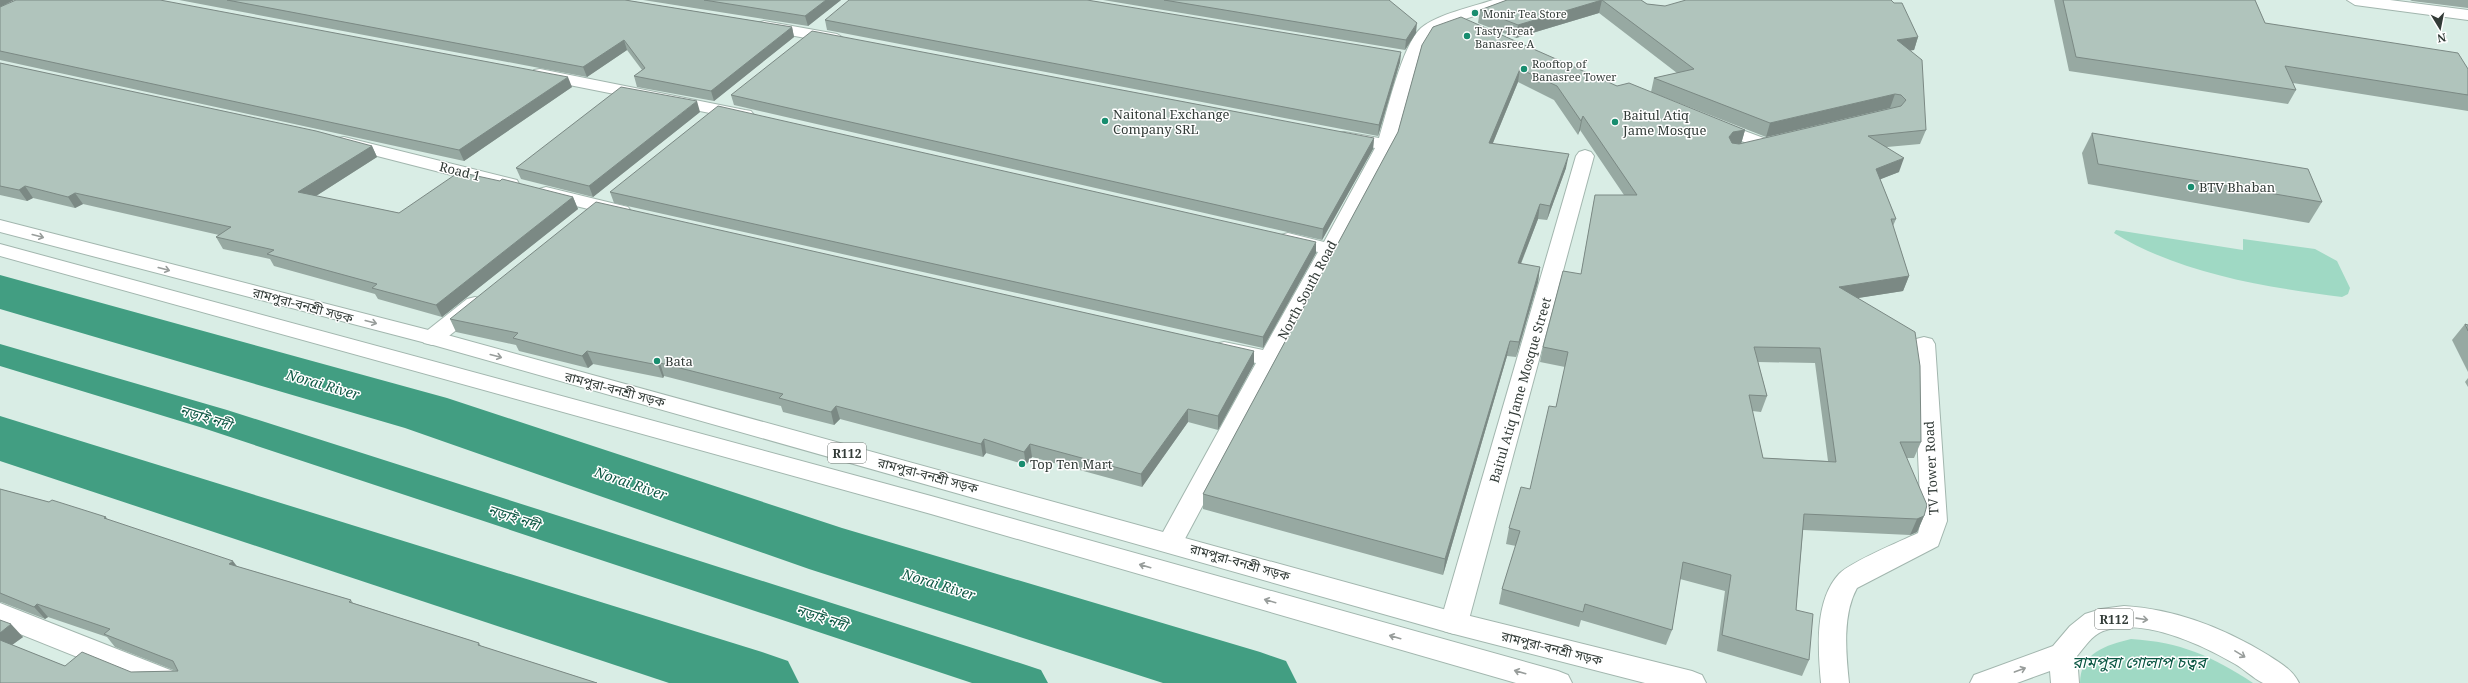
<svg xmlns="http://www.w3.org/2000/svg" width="2468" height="683" font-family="'Noto Serif','Noto Sans Bengali',serif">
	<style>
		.green { fill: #9fd9c4 }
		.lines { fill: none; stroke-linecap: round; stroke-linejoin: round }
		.canal { fill: #429e82; fill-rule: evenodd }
		.river { fill: #429e82; fill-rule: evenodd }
		.minor-casing { stroke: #a2b6ae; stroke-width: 2 }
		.major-casing { stroke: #a2b6ae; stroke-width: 2 }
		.minor { fill: #fff; fill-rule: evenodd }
		.major { fill: #fff; fill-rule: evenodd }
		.wall { fill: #97a9a2; fill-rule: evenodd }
		.shaded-wall { fill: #7b8984 }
		.building { fill: #b0c4bc; stroke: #7b8984; fill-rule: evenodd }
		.oneway { stroke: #989d9b }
		.poi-dot { fill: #188d6f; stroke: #fff; stroke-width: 1.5 }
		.labels { text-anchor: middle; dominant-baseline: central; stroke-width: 3; stroke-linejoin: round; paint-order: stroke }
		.far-poi-label { font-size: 11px; fill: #323b37; stroke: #fff; text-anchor: start }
		.shield { fill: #fff; stroke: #707673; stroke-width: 1 }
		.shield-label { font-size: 12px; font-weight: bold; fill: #323b37 }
		.poi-label { font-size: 13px; fill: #323b37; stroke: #fff; text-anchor: start }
		.street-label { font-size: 13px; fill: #323b37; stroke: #fff }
		.water-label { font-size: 14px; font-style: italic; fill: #0f5945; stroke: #fff }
		.near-park-label { font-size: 16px; font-style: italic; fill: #095642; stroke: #fff }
	</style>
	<rect width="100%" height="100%" fill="#d9ede5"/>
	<g class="green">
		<path d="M 2116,230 L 2243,250 L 2243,239 L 2315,249 L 2337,261 L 2350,288 L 2348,294 L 2342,297 C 2265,287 2181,274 2114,233 Z"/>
		<path d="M 2131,639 C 2180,642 2212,656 2253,683 L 2080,683 C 2080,653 2106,645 2131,639 Z"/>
	</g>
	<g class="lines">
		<polygon class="canal" points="0,344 227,410 1026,665 1041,670 1048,683 972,683 203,428 0,366"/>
		<g class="river">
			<polygon points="0,275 447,398 842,528 1260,652 1286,661 1297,683 1163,683 809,569 405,428 0,309"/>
			<polygon points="0,416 762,652 788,661 799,683 669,683 0,461"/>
		</g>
		<defs>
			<g id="minor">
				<path d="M 1493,0 L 1516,0 L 1513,3 L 1456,22 L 1433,34 L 1419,58 L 1395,145 L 1179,550 L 1170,553 L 1161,550 L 1157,543 L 1256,363 L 1216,354 L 1213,349 L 1216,344 L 1224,342 L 1263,350 L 1318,252 L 1281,243 L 1278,239 L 1281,235 L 1288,233 L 1324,242 L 1375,148 L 1338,141 L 1335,137 L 1338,133 L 1344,132 L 1379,138 C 1387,112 1402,45 1421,28 C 1438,14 1472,7 1493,0 Z"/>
				<polygon points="2347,0 2390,0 2468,10 2468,20 2355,5"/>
				<polygon points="764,21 837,34 845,39 837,44 758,29 756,26 758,23"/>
				<polygon points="540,69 745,110 751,111 754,115 751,119 745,120 534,78 532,74 534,70"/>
				<polygon points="1715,120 1769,140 1772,144 1769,148 1763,149 1709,129 1706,125 1709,121"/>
				<polygon points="344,137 517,180 519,184 517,188 510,190 338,146 335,142 338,138"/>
				<polygon points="1585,150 1591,152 1594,156 1468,623 1464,631 1454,634 1444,631 1440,623 1576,156 1579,152"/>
				<polygon points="546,187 628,207 631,211 628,215 621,217 539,197 536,193 539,189"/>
				<polygon points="475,297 483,299 486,304 483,309 440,343 432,345 424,343 421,338 424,333 467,299"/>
				<path d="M 1924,337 L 1932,339 L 1935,344 L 1947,521 L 1938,546 L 1857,588 C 1842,615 1846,654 1849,683 L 1821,683 C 1818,650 1814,601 1839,574 C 1850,562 1901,541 1918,533 L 1921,521 L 1913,344 L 1916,339 Z"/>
				<polygon points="0,603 183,675 187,683 142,683 0,626"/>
			</g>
			<g id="major">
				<polygon points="0,220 440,333 1454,612 1692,671 1702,675 1706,683 1645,683 1454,634 426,343 0,232"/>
				<polygon points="0,244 931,496 1558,671 1568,675 1572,683 1516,683 931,514 0,256"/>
				<path d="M 2124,606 C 2175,609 2224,628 2268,655 C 2280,663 2293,670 2299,683 C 2290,683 2272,683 2263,683 C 2253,678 2244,669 2235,664 C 2201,644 2143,617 2103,631 C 2092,635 2084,648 2077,656 L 2079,683 L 2051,683 L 2050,671 L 2017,683 L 1970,683 L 1974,675 L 2053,646 L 2070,626 L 2085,614 L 2101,609 Z"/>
			</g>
		</defs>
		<use href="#minor" class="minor-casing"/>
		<use href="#major" class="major-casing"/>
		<use href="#minor" class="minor"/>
		<use href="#major" class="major"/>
	</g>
	<g class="wall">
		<polygon points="0,0 14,0 2,6 572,87 464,161 0,60"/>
		<polygon points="179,0 625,0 792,27 794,37 714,101 637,87 634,76 642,70 627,50 587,77"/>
		<polygon points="643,0 841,0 808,26"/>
		<polygon points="1103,0 1389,0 1416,33 1405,50"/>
		<path d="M 1507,0 L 1641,0 L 1647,4 L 1918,37 L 1914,50 L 1910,50 L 1926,130 L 1920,144 L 1887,147 L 1899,172 L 1880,179 L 1896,219 L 1893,226 L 1909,276 L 1903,291 L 1857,298 L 1921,442 L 1914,458 L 1906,458 L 1924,516 L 1917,532 L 1910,535 L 1803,530 L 1796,610 L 1809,660 L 1802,676 L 1717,651 L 1725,591 L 1680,579 L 1672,630 L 1666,645 L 1581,620 L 1579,627 L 1499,604 L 1502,589 L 1516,546 L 1506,544 L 1509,528 L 1530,489 L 1556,407 L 1565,367 L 1540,362 L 1543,347 L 1581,274 L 1595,195 L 1624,195 L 1580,130 L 1578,135 L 1554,100 L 1518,82 L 1493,143 L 1566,168 L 1547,220 L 1538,219 L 1521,264 L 1540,267 L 1538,282 L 1516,357 L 1507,356 L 1443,575 L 1203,509 L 1203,494 L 1398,132 L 1422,45 L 1617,86 L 1745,130 L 1741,144 L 1892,108 L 1890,108 L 1766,137 L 1651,92 L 1654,78 L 1677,73 L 1599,13 L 1516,38 L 1478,23 L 1480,10 ZM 1758,362 L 1815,363 L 1828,461 L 1763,458 L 1752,411 L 1761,412 L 1767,396 Z"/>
		<polygon points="2054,0 2255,0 2265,23 2468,69 2468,111 2293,83 2296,90 2288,104 2069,71"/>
		<polygon points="2410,0 2468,0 2468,8 2412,1"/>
		<polygon points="825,20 1401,52 1400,62 1378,136 827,30"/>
		<polygon points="0,63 372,146 377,157 316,196 399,213 573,197 578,209 442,317 378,299 375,294 274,266 270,259 223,249 216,237 219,235 83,204 75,208 33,198 27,201 0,195"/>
		<polygon points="731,95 1374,138 1373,149 1322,240 734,105"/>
		<polygon points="700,112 593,197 521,179 516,168"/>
		<polygon points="2092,133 2322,202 2309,223 2088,184 2082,153"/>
		<polygon points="610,192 1316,253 1263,348 614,203"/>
		<polygon points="450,319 1254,351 1254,364 1218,430 1188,422 1142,487 1032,457 1026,465 986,453 983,457 840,419 834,425 783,412 781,406 664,376 663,378 593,364 588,368 519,351 516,345 456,332"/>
		<polygon points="2465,324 2468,325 2468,372 2452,340"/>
		<polygon points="2468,378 2468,387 2465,382"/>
		<polygon points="0,489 106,517 108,520 236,566 351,600 353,603 479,643 481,646 597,683 0,683 0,620 23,637 12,645 65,666 131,672 176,671 115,647 107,637 48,617 45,619 1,602 0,602"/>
	</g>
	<g class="shaded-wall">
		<polygon points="0,0 14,0 0,7"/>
		<polygon points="826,0 841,0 808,26 805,16"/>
		<polygon points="1602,0 1599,13 1516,38 1518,25"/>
		<polygon points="1417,23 1416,33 1405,50 1406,40"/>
		<polygon points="792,27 794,37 714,101 711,91"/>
		<polygon points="1918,37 1914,50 1893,54 1897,40"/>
		<polygon points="624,40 627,50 587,77 583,67"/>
		<polygon points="1401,52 1400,62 1378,136 1379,125"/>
		<polygon points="1520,69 1518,82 1487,157 1489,143"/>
		<polygon points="568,77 572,87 464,161 459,150"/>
		<polygon points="1895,94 1890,108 1766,137 1770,123"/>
		<polygon points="697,101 700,112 593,197 589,186"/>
		<polygon points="1583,116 1580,130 1578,135 1581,121"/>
		<polygon points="1745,130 1741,144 1725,151 1729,137 1733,132"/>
		<polygon points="1374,138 1373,149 1322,240 1323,229"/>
		<polygon points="372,146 377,157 305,203 298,192"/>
		<polygon points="1569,154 1566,168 1547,220 1550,206"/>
		<polygon points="1904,158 1899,172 1871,183 1876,169"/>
		<polygon points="25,186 33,198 27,201 19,190"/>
		<polygon points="75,193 83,204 75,208 68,197"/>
		<polygon points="573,197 578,209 442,317 436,305"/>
		<polygon points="1540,204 1538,219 1515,278 1518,263"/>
		<polygon points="1316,242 1316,253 1263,348 1263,337"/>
		<polygon points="1540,267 1538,282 1516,357 1519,342"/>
		<polygon points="1909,276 1903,291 1833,302 1839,287"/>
		<polygon points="1510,341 1507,356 1443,575 1445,559"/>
		<polygon points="587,351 593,364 588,368 582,356"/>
		<polygon points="1254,351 1254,364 1218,430 1218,416"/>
		<polygon points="660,363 664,376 663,378 658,365"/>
		<polygon points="836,406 840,419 834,425 831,412"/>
		<polygon points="1188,409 1188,422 1142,487 1141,474"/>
		<polygon points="984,439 986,453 983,457 981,444"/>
		<polygon points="1030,444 1032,457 1026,465 1024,452"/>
		<polygon points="1924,516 1917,532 1910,535 1917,519"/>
		<polygon points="233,561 242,573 229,564"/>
		<polygon points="37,604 48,617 45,619 34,607"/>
		<polygon points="11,624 23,637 5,650 0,645 0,633"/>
	</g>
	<g class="building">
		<polygon points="16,0 160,0 568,77 459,150 0,51 0,7"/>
		<polygon points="227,0 625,0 792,27 711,91 634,76 645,68 624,40 583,67"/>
		<polygon points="704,0 826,0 805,16"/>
		<polygon points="849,0 1087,0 1401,52 1379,125 825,20"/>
		<polygon points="1164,0 1389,0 1417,23 1406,40"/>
		<polygon points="1507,0 1602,0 1518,25 1480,10"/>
		<path d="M 1602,0 L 1641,0 L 1647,4 L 1665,6 L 1686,0 L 1891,0 L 1894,3 L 1902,3 L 1918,37 L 1897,40 L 1922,60 L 1926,130 L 1868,136 L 1904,158 L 1876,169 L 1896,219 L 1891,219 L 1909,276 L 1839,287 L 1915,332 L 1920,366 L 1921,442 L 1900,442 L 1927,505 L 1924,516 L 1917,519 L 1804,514 L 1796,610 L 1813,614 L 1809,660 L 1722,635 L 1731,575 L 1683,562 L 1672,630 L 1585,604 L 1583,612 L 1502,589 L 1520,531 L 1509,528 L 1521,487 L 1530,489 L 1549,406 L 1556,407 L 1568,352 L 1543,347 L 1563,271 L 1581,274 L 1595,195 L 1637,195 L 1583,116 L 1581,121 L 1557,86 L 1520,69 L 1489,143 L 1569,154 L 1550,206 L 1540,204 L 1518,263 L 1540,267 L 1519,342 L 1510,341 L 1445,559 L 1203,494 L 1398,132 L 1422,45 L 1433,27 L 1461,17 L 1617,86 L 1629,83 L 1745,130 L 1733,132 L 1729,137 L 1732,143 L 1739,144 L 1901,106 L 1906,100 L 1901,95 L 1895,94 L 1770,123 L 1654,78 L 1694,69 ZM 1754,347 L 1820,348 L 1836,462 L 1763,458 L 1749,395 L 1767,396 Z"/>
		<polygon points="2063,0 2255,0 2265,23 2458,53 2468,69 2468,95 2285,66 2296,90 2076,57"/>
		<polygon points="812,31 1374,138 1323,229 731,95"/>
		<polygon points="0,63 316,131 372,146 298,192 399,213 459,172 500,181 502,179 573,197 436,305 372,288 377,284 267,254 274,250 216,237 231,227 75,193 68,197 25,186 19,190 0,186"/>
		<polygon points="621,87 697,101 589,186 516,168"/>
		<polygon points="718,106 1316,242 1263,337 610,192"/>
		<polygon points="2092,133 2308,169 2322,202 2098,164"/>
		<polygon points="596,202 1254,351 1218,416 1188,409 1141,474 1030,444 1024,452 984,439 981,444 836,406 831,412 779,398 783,394 660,363 658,365 587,351 582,356 513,338 518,333 450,319"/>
		<polygon points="2465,324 2468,325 2468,331"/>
		<polygon points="0,489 49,502 52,500 106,517 104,518 233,561 229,564 351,600 349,602 479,643 478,645 597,683 0,683 0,640 65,666 82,652 131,672 178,671 173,661 104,634 110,629 37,604 34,607 0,593"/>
		<polygon points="0,620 11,624 0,633"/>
	</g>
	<defs><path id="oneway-shaft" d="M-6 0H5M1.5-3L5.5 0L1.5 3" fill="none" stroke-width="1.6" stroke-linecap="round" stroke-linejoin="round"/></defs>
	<g class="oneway">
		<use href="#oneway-shaft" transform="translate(38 236) rotate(15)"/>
		<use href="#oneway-shaft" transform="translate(164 269) rotate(15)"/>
		<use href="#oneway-shaft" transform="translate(371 322) rotate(15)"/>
		<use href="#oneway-shaft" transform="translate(496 356) rotate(15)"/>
		<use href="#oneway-shaft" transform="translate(1145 566) rotate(-164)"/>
		<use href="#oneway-shaft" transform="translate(1270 601) rotate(-164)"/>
		<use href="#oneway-shaft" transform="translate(2142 619) rotate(8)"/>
		<use href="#oneway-shaft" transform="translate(1395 637) rotate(-164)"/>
		<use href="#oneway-shaft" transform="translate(2240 654) rotate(31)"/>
		<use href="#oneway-shaft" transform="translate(2020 670) rotate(-20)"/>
		<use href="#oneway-shaft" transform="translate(1520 672) rotate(-164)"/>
	</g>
	<g class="poi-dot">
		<circle cx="1475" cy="13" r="4"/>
		<circle cx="1467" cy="36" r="4"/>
		<circle cx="1524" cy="69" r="4"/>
		<circle cx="1105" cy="121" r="4"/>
		<circle cx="1615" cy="122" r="4"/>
		<circle cx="2191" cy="187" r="4"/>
		<circle cx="657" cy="361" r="4"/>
		<circle cx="1022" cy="464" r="4"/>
	</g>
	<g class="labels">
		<g class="far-poi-label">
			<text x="1483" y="13">Monir Tea Store</text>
			<text x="1475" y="30">Tasty Treat<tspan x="1475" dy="13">Banasree A</tspan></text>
			<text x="1532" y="63">Rooftop of<tspan x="1532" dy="13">Banasree Tower</tspan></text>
		</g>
		<g class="shield">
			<rect x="828" y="443" width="38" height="20" rx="3"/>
			<rect x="2095" y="609" width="38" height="20" rx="3"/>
		</g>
		<g class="shield-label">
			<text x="847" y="453">R112</text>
			<text x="2114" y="619">R112</text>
		</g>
		<g class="poi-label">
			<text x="1113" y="114">Naitonal Exchange<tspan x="1113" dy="15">Company SRL</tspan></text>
			<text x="1623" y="115">Baitul Atiq<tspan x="1623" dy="15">Jame Mosque</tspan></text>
			<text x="2199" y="187">BTV Bhaban</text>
			<text x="665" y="361">Bata</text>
			<text x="1030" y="464">Top Ten Mart</text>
		</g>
		<g class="street-label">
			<text transform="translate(460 171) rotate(14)">Road 1</text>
			<text transform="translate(1307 290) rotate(-62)">North South Road</text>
			<text transform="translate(303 305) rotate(15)">রামপুরা-বনশ্রী সড়ক</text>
			<text transform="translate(615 389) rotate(15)">রামপুরা-বনশ্রী সড়ক</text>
			<text transform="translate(1520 390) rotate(-74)">Baitul Atiq Jame Mosque Street</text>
			<text transform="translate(1931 468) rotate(-93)">TV Tower Road</text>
			<text transform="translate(928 475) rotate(15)">রামপুরা-বনশ্রী সড়ক</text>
			<text transform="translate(1240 562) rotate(16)">রামপুরা-বনশ্রী সড়ক</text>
			<text transform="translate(1552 648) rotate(14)">রামপুরা-বনশ্রী সড়ক</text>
		</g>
		<g class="water-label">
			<text transform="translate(323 384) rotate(16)">Norai River</text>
			<text transform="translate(206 417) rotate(17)">নড়াই নদী</text>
			<text transform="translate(631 483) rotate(19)">Norai River</text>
			<text transform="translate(514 517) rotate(18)">নড়াই নদী</text>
			<text transform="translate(939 584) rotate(17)">Norai River</text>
			<text transform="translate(822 617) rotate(18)">নড়াই নদী</text>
		</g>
		<g class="near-park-label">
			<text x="2139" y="662">রামপুরা গোলাপ চত্বর</text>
		</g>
	</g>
	<g transform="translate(2440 28) rotate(170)" stroke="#ffffff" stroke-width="3" paint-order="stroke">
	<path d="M0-3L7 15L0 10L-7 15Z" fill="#323b37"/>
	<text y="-6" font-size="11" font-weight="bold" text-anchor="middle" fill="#323b37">N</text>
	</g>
</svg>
